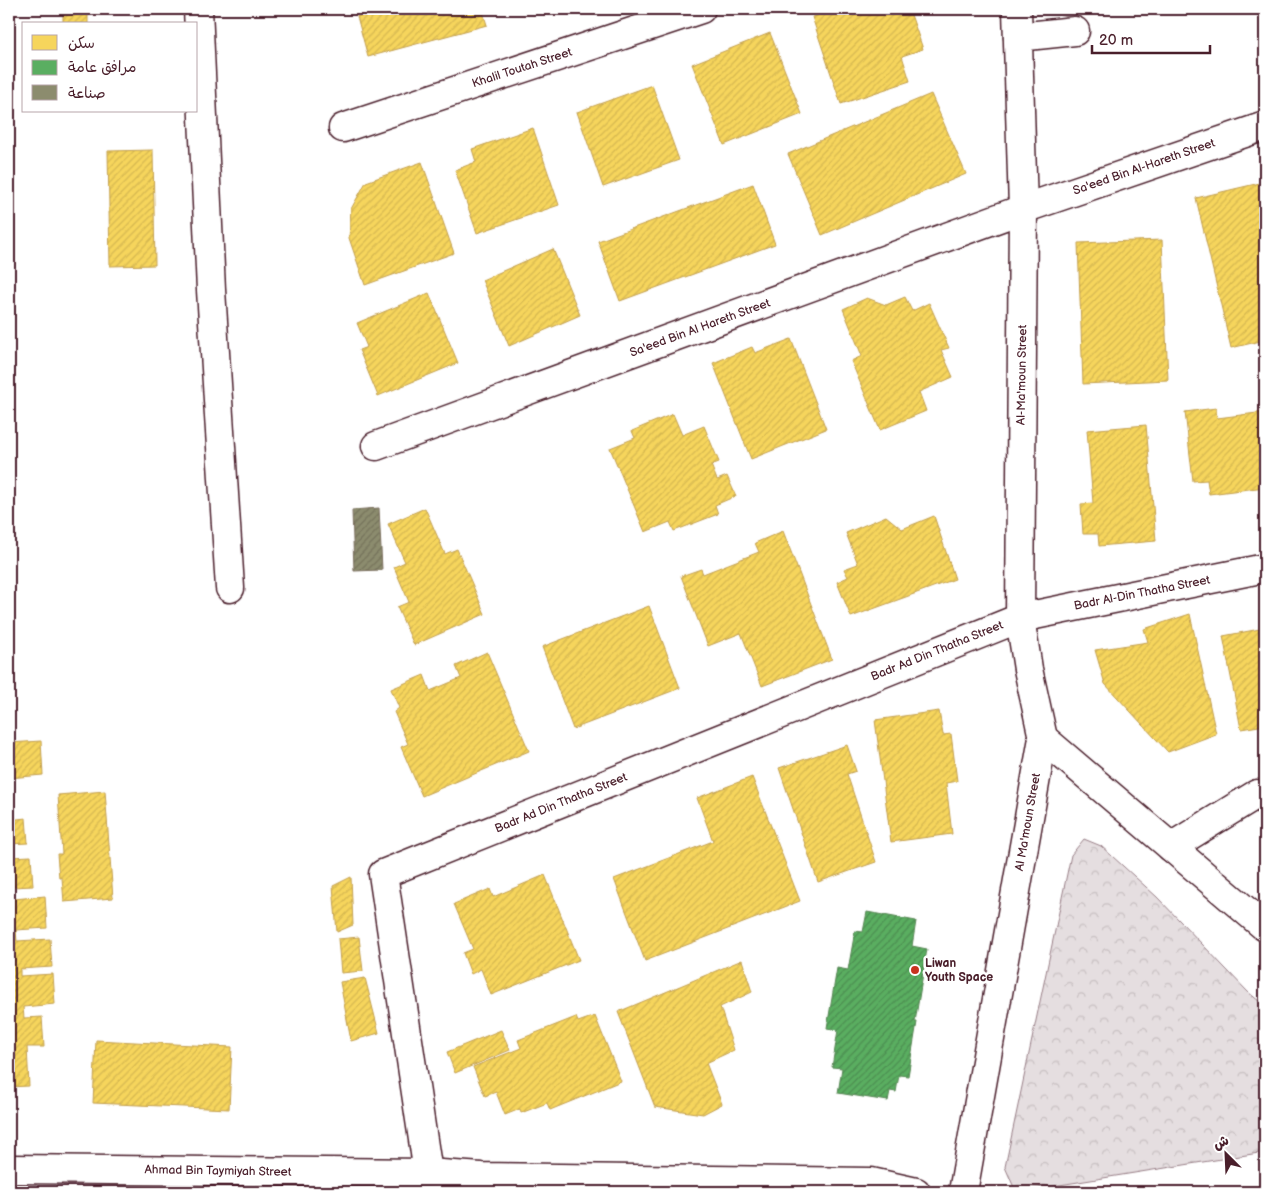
<svg xmlns="http://www.w3.org/2000/svg" width="1274" height="1201" font-family="'Balsamiq Sans','Playpen Sans Arabic',sans-serif">
	<style>
		.park { fill: url(#park-crowns); stroke: #987e86 }
		.homes { fill: url(#homes-hatch); stroke: #c29e4d }
		.public { fill: url(#public-hatch); stroke: #558351 }
		.industry { fill: url(#industry-hatch); stroke: #786b5a }
		.lines { fill: none; stroke-linecap: round; stroke-linejoin: round }
		.minor-casing { stroke: #4a1f2b; stroke-width: 31 }
		.minor { stroke: #fff; stroke-width: 28 }
		.poi-dot { fill: #c8321e; stroke: #fff; stroke-width: 2 }
		.labels { text-anchor: middle; dominant-baseline: central; stroke-width: 5; stroke-linejoin: round; paint-order: stroke }
		.street-label { font-size: 12px; fill: #4a1f2b; stroke: #fff }
		.poi-label { font-size: 12px; font-weight: bold; fill: #4a1f2b; stroke: #fff; text-anchor: start }
	</style>
	<defs>
		<pattern id="park-crowns" width="20" height="18" patternUnits="userSpaceOnUse" patternTransform="scale(1.25)"><rect width="20" height="18" fill="#e5dee0"/><path d="M2 6a3 3 0 1 1 6 0M12 15a3 3 0 1 1 6 0" fill="none" stroke="#c6bec0"/></pattern>
		<pattern id="homes-hatch" width="6" height="6" patternUnits="userSpaceOnUse" patternTransform="scale(1.25)"><rect width="6" height="6" fill="#f6d55c"/><path d="M-1 1l2-2M0 6l6-6M5 7l2-2" fill="none" stroke="#d4b650"/></pattern>
		<pattern id="public-hatch" width="6" height="6" patternUnits="userSpaceOnUse" patternTransform="scale(1.25)"><rect width="6" height="6" fill="#5aae61"/><path d="M-1 1l2-2M0 6l6-6M5 7l2-2" fill="none" stroke="#4c8d50"/></pattern>
		<pattern id="industry-hatch" width="6" height="6" patternUnits="userSpaceOnUse" patternTransform="scale(1.25)"><rect width="6" height="6" fill="#8c8c6e"/><path d="M-1 1l2-2M0 6l6-6M5 7l2-2" fill="none" stroke="#74725b"/></pattern>
	</defs>
	<rect width="100%" height="100%" fill="#fff"/>
	<filter id="ink" filterUnits="userSpaceOnUse"><feTurbulence type="fractalNoise" baseFrequency=".02" numOctaves="2"/><feDisplacementMap in="SourceGraphic" scale="10" xChannelSelector="R" yChannelSelector="G"/><feConvolveMatrix kernelMatrix="1 2 1 2 8 2 1 2 1" color-interpolation-filters="sRGB"/></filter>
	<g filter="url(#ink)">
		<polygon class="park" points="1084,839 1101,846 1157,897 1248,992 1265,1006 1265,1152 1016,1192 1005,1167 1071,855"/>
		<g class="homes">
			<rect x="63" y="9" width="25" height="15"/>
			<polygon points="355,9 482,9 487,25 368,57"/>
			<polygon points="835,9 909,9 923,49 902,56 910,81 841,104 812,17"/>
			<polygon points="770,33 802,114 724,145 692,64"/>
			<polygon points="652,85 679,160 603,187 577,112"/>
			<polygon points="931,94 966,174 822,235 788,154"/>
			<polygon points="533,128 559,205 477,233 455,170 476,162 472,149"/>
			<polygon points="153,150 155,265 110,266 108,151"/>
			<polygon points="422,162 454,253 365,285 349,238 351,209 366,182"/>
			<polygon points="1264,182 1265,187 1265,340 1231,348 1196,198"/>
			<polygon points="753,184 775,244 620,301 598,241"/>
			<polygon points="1162,240 1168,380 1083,384 1078,243"/>
			<polygon points="553,249 580,315 509,346 482,280"/>
			<polygon points="429,293 458,363 378,396 359,350 367,347 357,323"/>
			<polygon points="905,297 912,311 929,303 949,348 941,350 953,377 919,392 926,411 880,430 851,361 862,356 843,309 867,298 886,305"/>
			<polygon points="791,339 826,429 751,459 713,363 752,347 755,353"/>
			<polygon points="1216,408 1217,418 1265,412 1265,487 1209,494 1207,480 1193,481 1185,412"/>
			<polygon points="673,414 682,435 704,426 719,462 711,465 717,480 727,476 736,496 715,505 718,514 674,531 670,522 645,532 610,448 635,438 632,431"/>
			<polygon points="1146,425 1156,541 1099,546 1098,534 1083,534 1081,504 1093,503 1087,430"/>
			<polygon points="425,508 445,554 457,549 485,614 414,645 397,607 409,602 394,567 405,562 388,524"/>
			<polygon points="886,516 902,529 934,516 955,579 851,617 837,582 848,577 844,569 858,564 846,533"/>
			<polygon points="783,531 832,659 762,686 741,633 708,646 681,576 701,569 703,574 759,552 755,543"/>
			<polygon points="649,606 680,688 573,729 542,647"/>
			<polygon points="1190,614 1216,734 1168,752 1105,684 1095,650 1148,642 1144,629"/>
			<polygon points="1265,628 1265,725 1241,729 1223,636"/>
			<polygon points="487,652 529,751 422,796 401,747 408,744 394,712 399,708 391,689 424,675 430,691 461,678 456,666"/>
			<polygon points="939,711 943,735 951,734 957,781 946,783 952,834 891,842 875,720"/>
			<polygon points="41,741 43,775 9,778 9,743"/>
			<polygon points="847,745 856,771 847,774 876,862 818,882 779,768"/>
			<polygon points="752,777 800,901 645,961 614,879 713,841 697,798"/>
			<polygon points="105,791 113,898 64,902 62,878 59,878 57,854 62,854 58,795"/>
			<polygon points="26,818 28,843 9,844 10,857 31,856 33,886 13,887 14,899 45,896 47,928 16,930 17,941 50,939 52,967 20,969 20,976 53,974 55,1004 23,1007 24,1018 42,1017 44,1047 27,1047 29,1086 9,1087 9,820"/>
			<polygon points="545,875 579,960 491,995 481,969 471,974 463,953 473,949 454,904 490,889 493,897"/>
			<polygon points="351,877 353,925 337,932 333,886"/>
			<polygon points="359,937 363,971 341,973 338,939"/>
			<polygon points="742,960 752,992 720,1007 734,1050 706,1063 722,1104 703,1114 655,1107 618,1012"/>
			<polygon points="365,978 379,1033 351,1041 340,982"/>
			<polygon points="595,1016 621,1081 550,1110 547,1103 521,1113 520,1109 505,1115 496,1092 485,1096 473,1067 521,1048 518,1040 576,1017 578,1022"/>
			<polygon points="501,1030 510,1050 455,1073 447,1052"/>
			<polygon points="96,1040 232,1047 229,1109 93,1103"/>
		</g>
		<polygon class="public" points="867,912 916,921 912,946 927,949 915,1022 917,1022 908,1076 899,1075 896,1092 890,1091 888,1101 838,1093 842,1068 832,1067 838,1030 827,1028 837,968 848,970 855,931 863,932"/>
		<polygon class="industry" points="379,508 382,570 354,571 352,510"/>
		<g class="lines">
			<defs>
				<g id="minor">
					<polyline points="198,9 211,290 230,588"/>
					<polyline points="1018,37 1075,31"/>
					<polyline points="343,128 701,9"/>
					<polyline points="376,446 1023,209 1265,126"/>
					<polyline points="1043,738 1265,927"/>
					<polyline points="1171,847 1257,794"/>
					<polyline points="9,1169 428,1173 481,1177 871,1182 916,1192"/>
					<polyline points="428,1173 383,874 1020,618 1265,568"/>
					<polyline points="963,1192 1043,738 1028,669 1020,618 1023,209 1017,9"/>
				</g>
			</defs>
			<use href="#minor" class="minor-casing"/>
			<use href="#minor" class="minor"/>
		</g>
	</g>
	<circle class="poi-dot" cx="915" cy="970" r="5"/>
	<g class="labels">
		<g class="street-label">
			<text transform="translate(522 68) rotate(-18)">Khalil Toutah Street</text>
			<text transform="translate(1144 167) rotate(-19)">Sa'eed Bin Al-Hareth Street</text>
			<text transform="translate(700 328) rotate(-20)">Sa'eed Bin Al Hareth Street</text>
			<text transform="translate(1022 375) rotate(-89)">Al-Ma'moun Street</text>
			<text transform="translate(1142 593) rotate(-11)">Badr Al-Din Thatha Street</text>
			<text transform="translate(937 651) rotate(-22)">Badr Ad Din Thatha Street</text>
			<text transform="translate(561 803) rotate(-22)">Badr Ad Din Thatha Street</text>
			<text transform="translate(1028 822) rotate(-80)">Al Ma'moun Street</text>
			<text transform="translate(218 1171) rotate(1)">Ahmad Bin Taymiyah Street</text>
		</g>
		<g class="poi-label">
			<text x="925" y="963">Liwan<tspan x="925" dy="14">Youth Space</tspan></text>
		</g>
	</g>
	<rect width="1274" height="1201" fill="none" stroke="#fff" stroke-width="30"/>
	<rect x="15" y="15" width="1244" height="1171" fill="none" stroke="#4a1f2b" stroke-width="2" filter="url(#ink)"/>
	<rect x="22" y="22" width="175" height="90" fill="#ffffff" stroke="#b7a5aa"/>
	<rect x="32" y="35" width="25" height="15" fill="#f6d55c" stroke="#b7a5aa"/>
	<text x="68" y="48" font-size="15" fill="#4a1f2b">سكن</text>
	<rect x="32" y="60" width="25" height="15" fill="#5aae61" stroke="#b7a5aa"/>
	<text x="68" y="72" font-size="15" fill="#4a1f2b">مرافق عامة</text>
	<rect x="32" y="85" width="25" height="15" fill="#8c8c6e" stroke="#b7a5aa"/>
	<text x="68" y="98" font-size="15" fill="#4a1f2b">صناعة</text>
	<g transform="translate(1226 1154) rotate(336)" stroke="#ffffff" stroke-width="4" paint-order="stroke">
	<path d="M0-4L9 19L0 12L-9 19Z" fill="#4a1f2b"/>
	<text y="-8" font-size="14" font-weight="bold" text-anchor="middle" fill="#4a1f2b">ش</text>
	</g>
	<path d="M1092 45v8h118v-8" fill="none" stroke="#4a1f2b" stroke-width="2.5"/>
	<text x="1099" y="45" font-size="15" fill="#4a1f2b" stroke="#ffffff" stroke-width="4" paint-order="stroke">20 m</text>
</svg>
